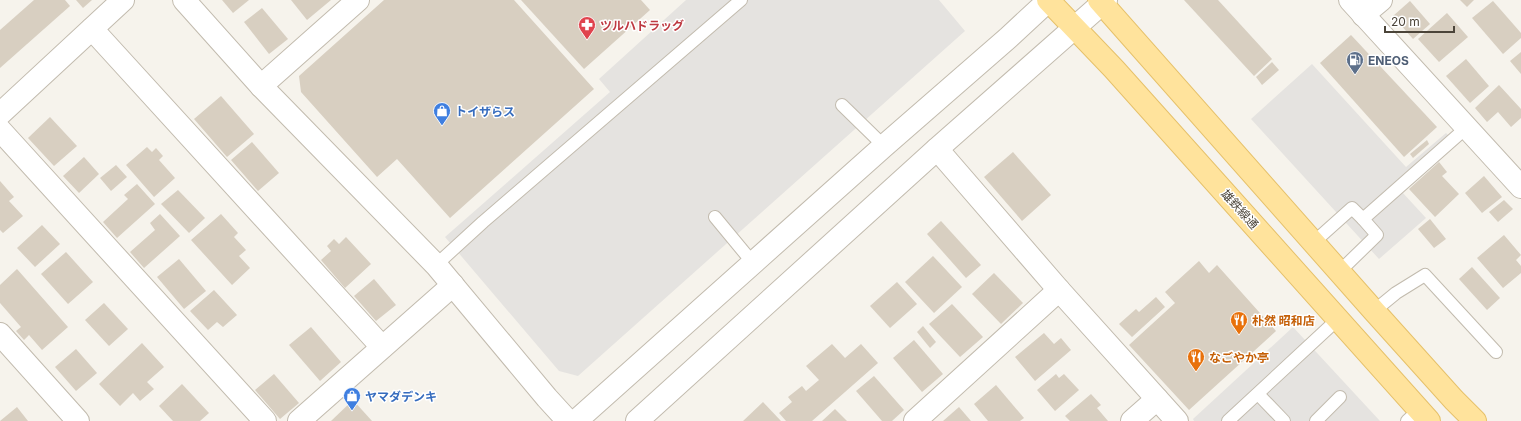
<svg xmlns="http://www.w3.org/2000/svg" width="1521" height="421" font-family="Inter,'Noto Sans JP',sans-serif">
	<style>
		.parking { fill: #e5e3e0 }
		.building { fill: #d8cfc1 }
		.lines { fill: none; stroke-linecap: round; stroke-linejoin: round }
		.service-casing { stroke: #c2bbae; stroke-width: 14 }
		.minor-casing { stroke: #c2bbae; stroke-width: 24 }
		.tertiary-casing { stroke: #c2bbae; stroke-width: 24 }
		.primary-casing { stroke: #e6c16a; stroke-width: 24 }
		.service { stroke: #fff; stroke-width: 12 }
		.minor { stroke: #fff; stroke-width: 22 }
		.tertiary { stroke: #fff; stroke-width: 22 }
		.primary { stroke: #ffe39c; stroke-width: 22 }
		.labels { text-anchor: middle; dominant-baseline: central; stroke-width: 3; stroke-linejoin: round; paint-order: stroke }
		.health-label { font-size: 12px; font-weight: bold; fill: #be3a42; stroke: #fff; text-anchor: start }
		.service-label { font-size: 12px; font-weight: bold; fill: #4e5e75; stroke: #fff; text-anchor: start }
		.shop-label { font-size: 12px; font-weight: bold; fill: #366cbe; stroke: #fff; text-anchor: start }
		.street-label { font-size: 12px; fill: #4b4439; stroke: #fff }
		.food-label { font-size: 12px; font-weight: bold; fill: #c56008; stroke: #fff; text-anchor: start }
	</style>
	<rect width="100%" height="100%" fill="#f6f3ec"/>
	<g class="parking">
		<polygon points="686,0 939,0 965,31 578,376 559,371 445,237 610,92 599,79"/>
		<polygon points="1312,64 1406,167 1446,133 1457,144 1402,192 1426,218 1379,259 1251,119"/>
		<polygon points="1293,327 1380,421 1194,421 1193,419"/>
	</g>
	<g class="building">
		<polygon points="34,0 65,0 70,6 0,68 0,30"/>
		<polygon points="76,0 92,0 83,8"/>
		<polygon points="222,0 249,0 233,13"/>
		<polygon points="291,0 331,0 307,20"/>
		<polygon points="384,0 514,0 594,89 450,218 397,159 377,177 301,92 299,76"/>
		<polygon points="521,0 641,0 650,10 584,69"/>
		<polygon points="1184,0 1218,0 1272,59 1254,76"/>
		<polygon points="1460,0 1474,0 1467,7"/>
		<polygon points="1410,1 1430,24 1413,39 1393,16"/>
		<polygon points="1493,1 1521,33 1521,38 1503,54 1472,18"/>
		<polygon points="262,8 288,39 269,54 244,22"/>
		<polygon points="1447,13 1468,37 1439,62 1418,39"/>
		<polygon points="1351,35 1437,127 1404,157 1320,63"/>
		<polygon points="1521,52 1521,74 1510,61"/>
		<polygon points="1466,59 1489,86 1470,103 1446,76"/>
		<polygon points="1272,62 1279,70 1262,85 1256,77"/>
		<polygon points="1499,85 1521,109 1521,118 1511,127 1498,112 1487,122 1475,108"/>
		<polygon points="221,96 254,134 227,157 194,119"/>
		<polygon points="50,117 77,146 54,166 28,138"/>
		<polygon points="1427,140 1429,144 1413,158 1410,154"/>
		<polygon points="252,142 279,173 258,191 231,160"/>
		<polygon points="147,147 152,152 156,148 163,156 159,160 175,178 154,197 126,165"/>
		<polygon points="1013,152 1051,195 1022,221 984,177"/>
		<polygon points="84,157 99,174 79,193 63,176"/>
		<polygon points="1439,162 1447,172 1442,176 1459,194 1435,217 1409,189"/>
		<polygon points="116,165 127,177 111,191 100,178"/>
		<polygon points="1484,176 1502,197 1482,213 1465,193"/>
		<polygon points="0,181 14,197 9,201 23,216 3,233 0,230"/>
		<polygon points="137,184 155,204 117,238 103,222 128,199 124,195"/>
		<polygon points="178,190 205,218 189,233 161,204"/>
		<polygon points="1504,200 1513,209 1498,222 1489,212"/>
		<polygon points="160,214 180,236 144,268 130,252 155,230 150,223"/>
		<polygon points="221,214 238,233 234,237 246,250 239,256 250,268 232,285 191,240"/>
		<polygon points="1430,219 1446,239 1434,248 1418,229"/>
		<polygon points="941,221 981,265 966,278 927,234"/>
		<polygon points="42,225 60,244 35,267 17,248"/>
		<polygon points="1504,235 1521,255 1516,260 1521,266 1521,273 1503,288 1477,258"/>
		<polygon points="346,237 371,264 345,288 321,260 331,251 327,246 334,239 339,244"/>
		<polygon points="66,252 93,282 68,304 41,274"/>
		<polygon points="933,256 962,287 934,313 905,282"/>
		<polygon points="179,259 206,291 184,309 157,277"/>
		<polygon points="1199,261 1209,273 1217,265 1276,331 1189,410 1129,345 1175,303 1165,292"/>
		<polygon points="1472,267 1500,298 1487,310 1459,279"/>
		<polygon points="17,269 68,327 42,350 29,335 24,340 16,331 21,327 0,303 0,285"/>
		<polygon points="994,273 1023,303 1001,324 972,294"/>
		<polygon points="374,279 396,305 376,321 354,296"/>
		<polygon points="897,282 917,304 890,328 870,306"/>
		<polygon points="214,290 237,315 223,327 217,322 208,330 190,311"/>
		<polygon points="1156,297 1165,307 1132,337 1119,324 1136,309 1139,312"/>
		<polygon points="104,303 128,329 109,346 85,320"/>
		<polygon points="952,304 983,337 960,357 929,324"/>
		<polygon points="923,326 936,342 930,348 917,332"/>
		<polygon points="311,327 341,362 320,381 289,345"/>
		<polygon points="1044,333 1054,344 1061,338 1071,350 1035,381 1015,357"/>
		<polygon points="914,340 943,374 922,392 893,358"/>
		<polygon points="142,343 164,367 147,382 154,389 140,401 133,393 120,406 99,384"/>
		<polygon points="832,344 845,358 861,344 878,363 812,421 786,421 779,413 792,402 788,397 802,386 806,391 819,380 806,366"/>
		<polygon points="76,349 97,373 76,391 55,367"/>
		<polygon points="274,374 299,403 280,419 255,390"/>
		<polygon points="1056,374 1059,378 1064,374 1079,390 1055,411 1037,390"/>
		<polygon points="874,376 904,410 892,421 882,421 856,391"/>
		<polygon points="182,384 209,413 200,421 173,421 159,406"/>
		<polygon points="996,385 1024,418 1020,421 988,421 974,404"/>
		<polygon points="1091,394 1101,405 1097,408 1108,421 1070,421 1065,416"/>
		<polygon points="353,400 372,421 331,421"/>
		<polygon points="763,402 781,421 743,421"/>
		<polygon points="17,407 28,421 0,421"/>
		<polygon points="959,407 971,421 943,421"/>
		<polygon points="835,409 847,421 822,421"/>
	</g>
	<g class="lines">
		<defs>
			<g id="service">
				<polyline points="842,105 884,146"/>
				<polyline points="715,217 753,263"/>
				<polyline points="1314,242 1352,208 1363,219 1466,128"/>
				<polyline points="436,265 483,222 741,0"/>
				<polyline points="1340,271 1377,235 1363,219"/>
				<polyline points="1374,311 1396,293 1425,275 1496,352"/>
				<polyline points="1258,394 1284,421"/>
				<polyline points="1228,421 1338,319"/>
				<polyline points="1316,421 1340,397"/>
				<polyline points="1407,421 1419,410"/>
			</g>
			<g id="minor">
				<polyline points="184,0 261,86 436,265 547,398 568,421"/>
				<polyline points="1350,0 1521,187"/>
				<polyline points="1363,15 1381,0"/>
				<polyline points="92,29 382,347"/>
				<polyline points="261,86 358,0"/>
				<polyline points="0,114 123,0"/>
				<polyline points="0,130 265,421"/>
				<polyline points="937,149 1059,290 1177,421"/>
				<polyline points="0,334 78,421"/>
				<polyline points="299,421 453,285"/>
				<polyline points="915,421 1059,290"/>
				<polyline points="1132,421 1157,399"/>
			</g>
			<g id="tertiary">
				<polyline points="576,421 884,146 1008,38 1049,0"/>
				<polyline points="637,421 937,149 1106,0"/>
			</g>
			<g id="primary">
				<polyline points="1048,0 1114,69 1429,421"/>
				<polyline points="1099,0 1374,311 1454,400 1475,421"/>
			</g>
		</defs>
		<use href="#service" class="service-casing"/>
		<use href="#minor" class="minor-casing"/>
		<use href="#tertiary" class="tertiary-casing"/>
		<use href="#primary" class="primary-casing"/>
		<use href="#service" class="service"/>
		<use href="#minor" class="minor"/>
		<use href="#tertiary" class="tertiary"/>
		<use href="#primary" class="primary"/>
	</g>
	<defs>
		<symbol id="pharmacy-pin" viewBox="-11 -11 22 30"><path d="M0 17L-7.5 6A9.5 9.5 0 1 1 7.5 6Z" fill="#e0444e" stroke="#fff"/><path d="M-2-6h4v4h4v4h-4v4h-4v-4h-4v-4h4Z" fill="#fff"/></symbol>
		<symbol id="fuel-pin" viewBox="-11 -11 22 30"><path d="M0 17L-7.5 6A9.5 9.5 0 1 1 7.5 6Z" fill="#5c6f8a" stroke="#fff"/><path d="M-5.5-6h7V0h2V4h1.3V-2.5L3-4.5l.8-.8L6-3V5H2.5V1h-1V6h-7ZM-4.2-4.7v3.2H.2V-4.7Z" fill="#fff"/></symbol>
		<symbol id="shop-pin" viewBox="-11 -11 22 30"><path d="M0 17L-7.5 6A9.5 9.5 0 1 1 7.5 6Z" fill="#3f7fe0" stroke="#fff"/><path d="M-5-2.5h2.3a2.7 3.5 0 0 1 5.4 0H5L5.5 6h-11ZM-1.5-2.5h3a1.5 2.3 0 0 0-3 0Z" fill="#fff"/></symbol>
		<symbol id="restaurant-pin" viewBox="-11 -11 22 30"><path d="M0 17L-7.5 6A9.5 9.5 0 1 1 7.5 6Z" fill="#e8710a" stroke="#fff"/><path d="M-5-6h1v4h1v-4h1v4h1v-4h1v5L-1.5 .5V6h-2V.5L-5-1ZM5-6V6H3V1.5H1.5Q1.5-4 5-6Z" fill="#fff"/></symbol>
	</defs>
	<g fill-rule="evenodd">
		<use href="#pharmacy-pin" x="577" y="15" width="20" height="27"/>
		<use href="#fuel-pin" x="1345" y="50" width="20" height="27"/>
		<use href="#shop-pin" x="432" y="101" width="20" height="27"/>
		<use href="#restaurant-pin" x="1229" y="310" width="20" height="27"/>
		<use href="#restaurant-pin" x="1186" y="347" width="20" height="27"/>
		<use href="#shop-pin" x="342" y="386" width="20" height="27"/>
	</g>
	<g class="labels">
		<g class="health-label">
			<text x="600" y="25">ツルハドラッグ</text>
		</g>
		<g class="service-label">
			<text x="1368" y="60">ENEOS</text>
		</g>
		<g class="shop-label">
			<text x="455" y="111">トイザらス</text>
			<text x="365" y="396">ヤマダデンキ</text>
		</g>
		<g class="street-label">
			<text transform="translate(1240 209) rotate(48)">雄鉄線通</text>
		</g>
		<g class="food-label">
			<text x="1252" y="320">朴然 昭和店</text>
			<text x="1209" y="357">なごやか亭</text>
		</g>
	</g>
	<path d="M1385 26v6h69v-6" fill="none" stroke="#4b4439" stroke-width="2"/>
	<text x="1391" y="26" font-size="12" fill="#4b4439" stroke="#ffffff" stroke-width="3" paint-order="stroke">20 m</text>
</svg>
